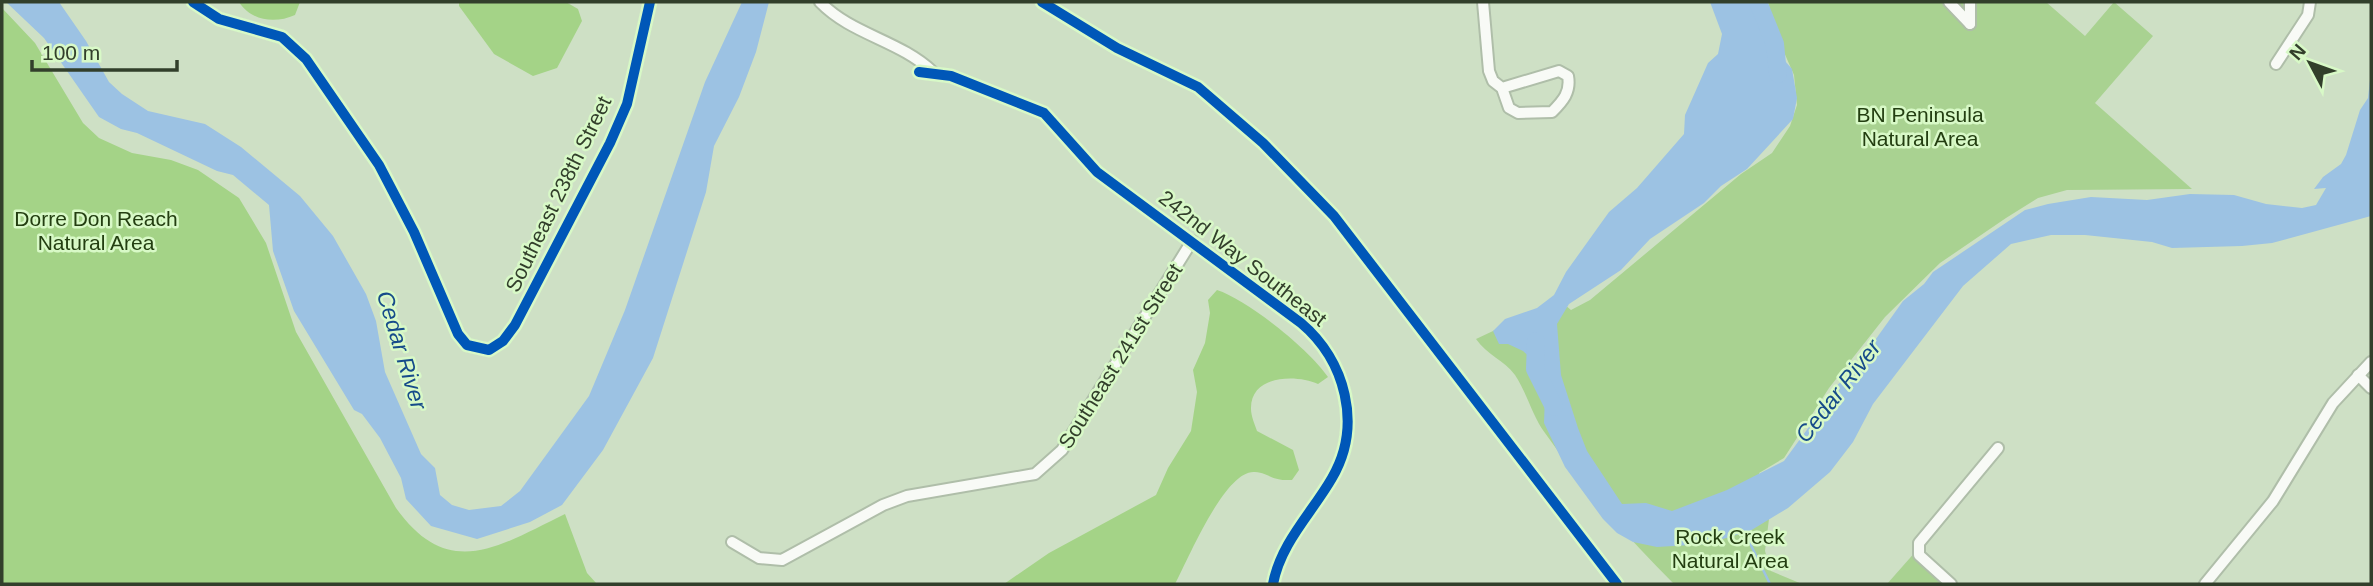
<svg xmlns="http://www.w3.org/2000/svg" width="2373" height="586" font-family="Arial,sans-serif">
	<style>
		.green { fill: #a9d291 }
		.forest { fill: #a4d387 }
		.water { fill: #9cc2e3 }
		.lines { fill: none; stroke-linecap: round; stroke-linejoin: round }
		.stream { stroke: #9cc2e3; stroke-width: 2.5 }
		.river { stroke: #9cc2e3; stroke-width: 18 }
		.minor-casing { stroke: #afbea9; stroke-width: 14 }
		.minor { stroke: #f8faf6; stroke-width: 10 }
		.cycleway-casing { stroke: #d8f9c7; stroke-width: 15 }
		.cycleway { stroke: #0057b8; stroke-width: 10 }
		.labels { text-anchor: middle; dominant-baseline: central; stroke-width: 5; stroke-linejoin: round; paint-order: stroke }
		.park-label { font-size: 21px; fill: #233e11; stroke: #d8f9c7 }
		.street-label { font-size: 21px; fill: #323f2b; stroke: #d8f9c7 }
		.water-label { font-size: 23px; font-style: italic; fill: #164b8a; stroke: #d8f9c7 }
	</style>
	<rect width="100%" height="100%" fill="#cee0c5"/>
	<g class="green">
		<path d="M 1768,2 L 2046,2 L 2085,36 L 2114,2 L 2153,36 L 2095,103 L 2192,189 L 2067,190 L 2038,198 L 2006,218 L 1940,263 L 1885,317 L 1829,388 L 1784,458 L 1759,473 L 1769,519 L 1765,551 L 1771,571 L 1802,584 L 1674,584 C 1628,538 1582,486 1545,433 C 1532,415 1527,393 1515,375 C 1504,360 1487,355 1476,339 L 1559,300 L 1571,310 L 1590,300 L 1741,174 L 1772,153 L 1790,126 L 1797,105 L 1794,75 L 1776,34 Z"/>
		<polygon points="1917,550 1956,584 1887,584"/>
	</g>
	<g class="forest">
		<path d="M 239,2 L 300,2 L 295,15 C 275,24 251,21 239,2 Z"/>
		<polygon points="459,2 566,2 578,9 582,21 557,68 533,76 494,54 459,6"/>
		<path d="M 2,8 L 35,43 L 83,123 L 99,138 L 132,153 L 171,160 L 198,170 L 239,198 L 266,243 L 296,332 L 396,508 C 449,582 499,546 565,514 L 587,573 L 597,584 L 2,584 Z"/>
		<path d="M 1217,290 C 1248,300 1310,350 1328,377 L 1318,384 C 1296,374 1250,375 1251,409 C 1251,416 1255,425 1257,431 L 1293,450 L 1299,470 L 1292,480 C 1271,481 1269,473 1255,472 C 1225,469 1188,560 1175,584 L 1004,584 L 1049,553 L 1156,495 L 1168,468 L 1191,431 L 1197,392 L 1193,370 L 1205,343 L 1210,313 L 1208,300 Z"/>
	</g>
	<g class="water">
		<polygon points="6,2 59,2 86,41 109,82 122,94 148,111 205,124 241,147 300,196 333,236 366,294 376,321 385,372 421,454 435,468 440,495 452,505 469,510 501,506 520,491 589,396 625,310 705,82 742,2 769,2 756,52 739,97 714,146 706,192 653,358 603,450 562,505 530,522 477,539 431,526 406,499 401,478 380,438 362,414 354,410 294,311 273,251 269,205 233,175 217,171 137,133 121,129 99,117 44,38"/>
		<polygon points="1710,2 1757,2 1763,36 1792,69 1797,98 1793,119 1747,169 1721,186 1704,203 1650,239 1621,270 1569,304 1557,324 1561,375 1578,428 1587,451 1622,504 1646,503 1672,511 1727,490 1784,461 1828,401 1834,388 1853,371 1903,301 1924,284 1933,272 2025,210 2048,204 2091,197 2147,200 2190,194 2234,195 2266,204 2302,208 2316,205 2326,188 2314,189 2323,177 2341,164 2346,155 2360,110 2368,98 2371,71 2371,216 2272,243 2242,246 2172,248 2152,242 2085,235 2051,235 2011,244 1963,286 1873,404 1853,442 1830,472 1788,508 1750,531 1706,544 1657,547 1633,542 1617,533 1603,519 1565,467 1544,423 1545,394 1540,366 1523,351 1508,344 1499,344 1493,331 1505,319 1537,308 1554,295 1566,272 1609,212 1637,188 1684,134 1685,115 1708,63 1718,54 1722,34"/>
	</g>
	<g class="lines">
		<polyline class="stream" points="1744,531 1770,584"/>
		<g class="river">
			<polyline points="1758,2 1775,44 1778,74"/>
			<polyline points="1536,341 1535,369 1554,407"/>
		</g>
		<defs>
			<g id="minor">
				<polyline points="193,2 219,19 282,37 306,59 379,165 414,232 458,334 467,345 489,350 503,341 515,325 610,143 627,104 650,2"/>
				<path d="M 820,2 C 852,35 899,40 933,72"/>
				<path d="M 1483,2 L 1489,71 L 1493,81 L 1502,88 L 1509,108 L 1518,113 L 1552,112 C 1563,101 1571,92 1568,76 L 1559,71 L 1502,88"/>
				<polyline points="1949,2 1970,24"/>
				<polyline points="1970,24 1970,2"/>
				<polyline points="2276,64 2308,15 2310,2"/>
				<path d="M 919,72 L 951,76 L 1044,113 L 1097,172 L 1301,323 C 1345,360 1363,425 1332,478 C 1312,513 1281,542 1273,584"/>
				<polyline points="2358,375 2371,388"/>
				<polyline points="732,542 759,558 782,560 883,505 907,496 1035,474 1062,450 1192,241"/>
				<polyline points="1951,584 1919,555 1919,543 1998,448"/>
				<polyline points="2205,584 2273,501 2333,403 2371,362"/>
			</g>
		</defs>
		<use href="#minor" class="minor-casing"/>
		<use href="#minor" class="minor"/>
		<defs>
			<g id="cycleway">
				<polyline points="193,2 219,19 282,37 306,59 379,165 414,232 458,334 467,345 489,350 503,341 515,325 610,143 627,104 650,2"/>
				<polyline points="1042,2 1117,48 1198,87 1263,143 1334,216 1617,584"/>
				<path d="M 919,72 L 951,76 L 1044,113 L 1097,172 L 1301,323 C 1345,360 1363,425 1332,478 C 1312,513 1281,542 1273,584"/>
			</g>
		</defs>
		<use href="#cycleway" class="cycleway-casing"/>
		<use href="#cycleway" class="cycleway"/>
	</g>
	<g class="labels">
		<g class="park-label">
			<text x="1920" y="114">BN Peninsula<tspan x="1920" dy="24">Natural Area</tspan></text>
			<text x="96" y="218">Dorre Don Reach<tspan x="96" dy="24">Natural Area</tspan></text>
			<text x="1730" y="536">Rock Creek<tspan x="1730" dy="24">Natural Area</tspan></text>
		</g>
		<g class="street-label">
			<text transform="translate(558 194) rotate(-64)">Southeast 238th Street</text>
			<text transform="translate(1243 258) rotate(38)">242nd Way Southeast</text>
			<text transform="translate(1120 356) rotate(-58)">Southeast 241st Street</text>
		</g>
		<g class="water-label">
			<text transform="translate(402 350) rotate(73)">Cedar River</text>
			<text transform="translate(1838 391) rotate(-52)">Cedar River</text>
		</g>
	</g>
	<rect width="2373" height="586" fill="none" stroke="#323f2b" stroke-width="7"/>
	<g transform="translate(2310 63) rotate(311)" stroke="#d8f9c7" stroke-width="5" paint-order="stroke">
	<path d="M0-5L12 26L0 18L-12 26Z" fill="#323f2b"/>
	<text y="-10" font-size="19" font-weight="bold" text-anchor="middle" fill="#323f2b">N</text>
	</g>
	<path d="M32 60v10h145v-10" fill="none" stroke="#323f2b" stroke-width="3.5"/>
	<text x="42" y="60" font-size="21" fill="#323f2b" stroke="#d8f9c7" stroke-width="5" paint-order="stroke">100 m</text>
</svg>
